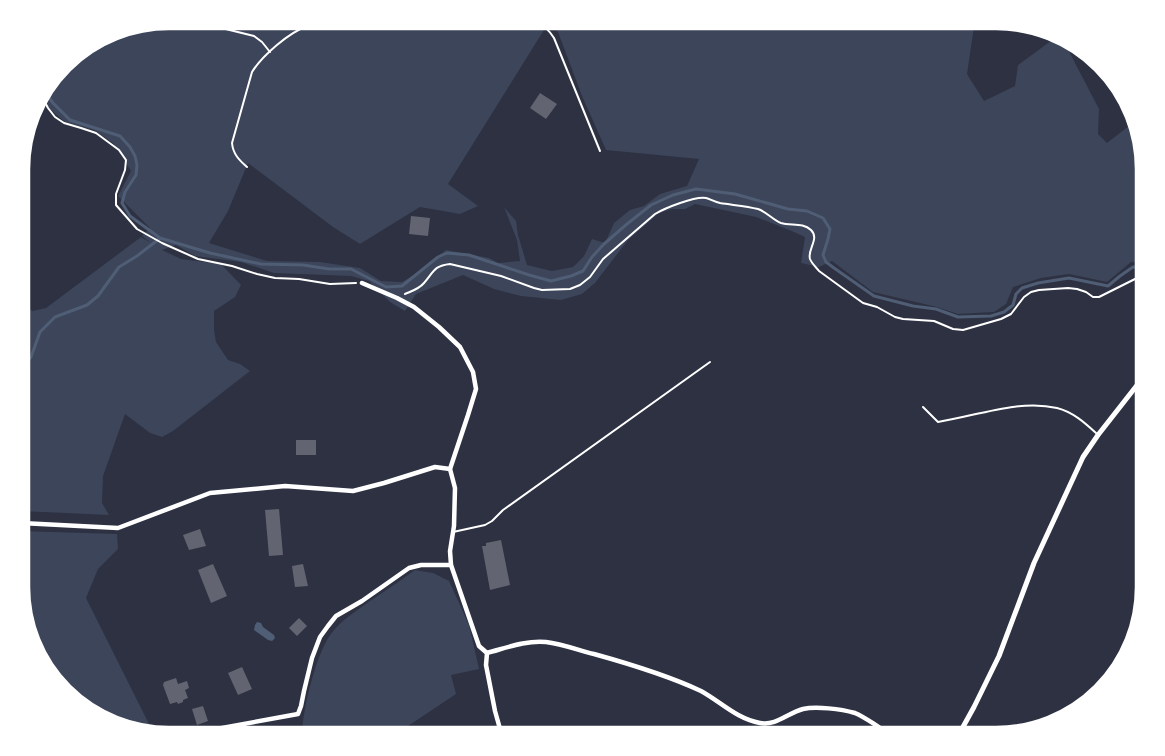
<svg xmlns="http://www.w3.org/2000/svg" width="1165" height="756" font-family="'Alegreya Sans',sans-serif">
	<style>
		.green { fill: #3c4559 }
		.water { fill: #4f5d75 }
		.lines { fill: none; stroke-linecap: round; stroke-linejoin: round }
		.stream { stroke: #4f5d75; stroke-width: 3 }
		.building { fill: #626471 }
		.path { stroke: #fff; stroke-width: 2 }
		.service { stroke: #fff; stroke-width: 2 }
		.minor { stroke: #fff; stroke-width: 4.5 }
		.tertiary { stroke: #fff; stroke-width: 5 }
		.rim { fill: none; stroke: #fff; stroke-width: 2.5 }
	</style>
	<rect width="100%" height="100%" fill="#2d3142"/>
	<g class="green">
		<polygon points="168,20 520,20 544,30 448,184 478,206 460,214 420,207 360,244 333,227 248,163 228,211 209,243 267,261 320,262 360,268 381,281 402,282 417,273 446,250 489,258 498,263 520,261 517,240 504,207 516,221 518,235 527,265 552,271 573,267 584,256 592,239 605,243 614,223 630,210 644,206 660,194 687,186 699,159 606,150 582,96 558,32 550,24 544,20 975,20 967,74 984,101 1015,86 1018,65 1059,35 1061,36 1099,109 1098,134 1107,143 1134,122 1145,159 1145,263 1131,262 1107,282 1069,274 1041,278 1013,287 1006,304 994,312 958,314 937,307 873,292 832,261 819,267 801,263 805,237 794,232 756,217 695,204 685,209 672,209 659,213 628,240 595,283 582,294 561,300 521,296 494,289 463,275 416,294 405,311 390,302 369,281 351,276 274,273 241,262 195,256 176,245 162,250 181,259 221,264 241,285 235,297 214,311 214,330 216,342 228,360 240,364 250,371 173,431 162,437 150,433 125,414 103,476 102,503 109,515 21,511 21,300 32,311 46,308 141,237 151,243 142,236 150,228 118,196 131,171 113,143 94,130 65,122 38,99 70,57 112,31"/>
		<polygon points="21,531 117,534 118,549 98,569 86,598 154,734 121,728 86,711 40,662 21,607"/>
		<path d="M 415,570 L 433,573 L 449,581 L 469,625 L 479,669 L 451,675 L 456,694 L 393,736 L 302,736 C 302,711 317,648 334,630 C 344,618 358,610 370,601 C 385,591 400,581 415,570 Z"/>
	</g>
	<polygon class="water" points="257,622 261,623 263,627 274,635 275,638 272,641 268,640 254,630 255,625"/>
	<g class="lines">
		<g class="stream">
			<polyline points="44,91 53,103 70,120 120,136 130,147 135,156 137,165 136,175 125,192 122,203 130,216 160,238 210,253 261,264 303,265 329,269 351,269 386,287 402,286 438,257 447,253 469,255 529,275 551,281 571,276 583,271 592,257 604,244 627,224 651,205 673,195 696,189 735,194 788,209 807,211 823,218 830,229 828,239 823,255 826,262 834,268 874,296 913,306 936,309 958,317 991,316 1004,312 1013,305 1016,294 1022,288 1038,283 1069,278 1108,286 1120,276 1133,267 1145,267"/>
			<polyline points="21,372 31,357 40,332 55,317 87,305 98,296 119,267 137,256 159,239"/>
		</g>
	</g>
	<g class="building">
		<polygon points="540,93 557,104 546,119 530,108"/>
		<polygon points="411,216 430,218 428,236 409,234"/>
		<rect x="296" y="440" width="20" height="15"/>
		<polygon points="279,509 283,555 269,556 265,510"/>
		<polygon points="200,529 206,546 189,550 183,535"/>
		<polygon points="501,540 510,585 490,590 482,546 486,546 486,543"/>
		<polygon points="213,564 227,596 211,603 198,570"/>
		<polygon points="303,564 308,586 295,587 292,566"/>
		<polygon points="299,618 307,626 297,636 289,628"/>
		<polygon points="242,667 252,689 238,695 228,673"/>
		<polygon points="176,678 178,684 187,681 189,688 185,690 188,698 183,700 183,702 178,704 177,702 170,704 163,685 164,682"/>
		<polygon points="203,706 208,721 197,725 192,709"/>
	</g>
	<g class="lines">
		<g class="path">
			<polyline points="189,20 254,36 262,42 270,52"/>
			<path d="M 535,20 C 544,25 549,30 554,38 L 600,151"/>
			<polyline points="41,95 48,108 55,117 64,123 81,128 96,133 119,150 126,160 125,170 116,194 116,205 137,229 162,243 198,259 232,266 257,274 275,278 299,279 330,284 356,283"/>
			<path d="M 247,167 C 239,160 233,154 232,143 L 252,72 C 262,56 289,32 308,26 C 319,22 331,21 342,20"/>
			<path d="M 405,294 C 412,291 419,289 424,283 C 434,272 433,266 450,264 L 501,276 L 534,288 L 542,290 L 570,289 L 580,285 L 590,277 L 603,259 L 655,214 C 665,208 695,196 706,198 C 710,199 715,202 720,203 C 732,205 746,206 758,209 C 767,212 773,220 781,223 C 791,226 803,222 811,230 C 820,239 807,249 810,259 C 812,264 816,267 819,271 L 863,303 L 877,307 L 895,317 L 903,319 L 934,321 L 953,329 L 963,330 L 1001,319 L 1011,314 L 1024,297 L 1031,292 L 1039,290 L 1068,288 L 1077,289 L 1086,292 L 1093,297 L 1099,297 L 1145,274"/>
		</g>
		<g class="service">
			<path d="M 923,407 L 938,422 C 976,416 1019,399 1057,408 C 1073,412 1085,423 1096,433"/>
			<polyline points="453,532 485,525 492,521 503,510 710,362"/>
		</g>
		<g class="minor">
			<polyline points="362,283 397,298 414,307 439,327 460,347 473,372 476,389 468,415 450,469 455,488 454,526 450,551 451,565 479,646 487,653 486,665 495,711 502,736"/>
			<polyline points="21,523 118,528 210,493 285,486 353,491 384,483 435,467 450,469"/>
			<path d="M 487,653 C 506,648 526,640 546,642 C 562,644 578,650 594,654 C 630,664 667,675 701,691 C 721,702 737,719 760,723 C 776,726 788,713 803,709 C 816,706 841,709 855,713 C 864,717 883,729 890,736"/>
			<polyline points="178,736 298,714 301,706 304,691 312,658 320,637 328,626 336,616 362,601 409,568 421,565 451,565"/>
		</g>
		<polyline class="tertiary" points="958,736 974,707 999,656 1034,563 1083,457 1098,435 1145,375"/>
	</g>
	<path d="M0 0H1165V756H0ZM169 29H996A140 140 0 0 1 1136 169V587A140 140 0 0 1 996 727H169A140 140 0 0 1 29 587V169A140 140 0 0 1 169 29Z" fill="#fff" fill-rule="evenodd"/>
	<path class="rim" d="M169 29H996A140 140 0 0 1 1136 169V587A140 140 0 0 1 996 727H169A140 140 0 0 1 29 587V169A140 140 0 0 1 169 29Z"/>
</svg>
